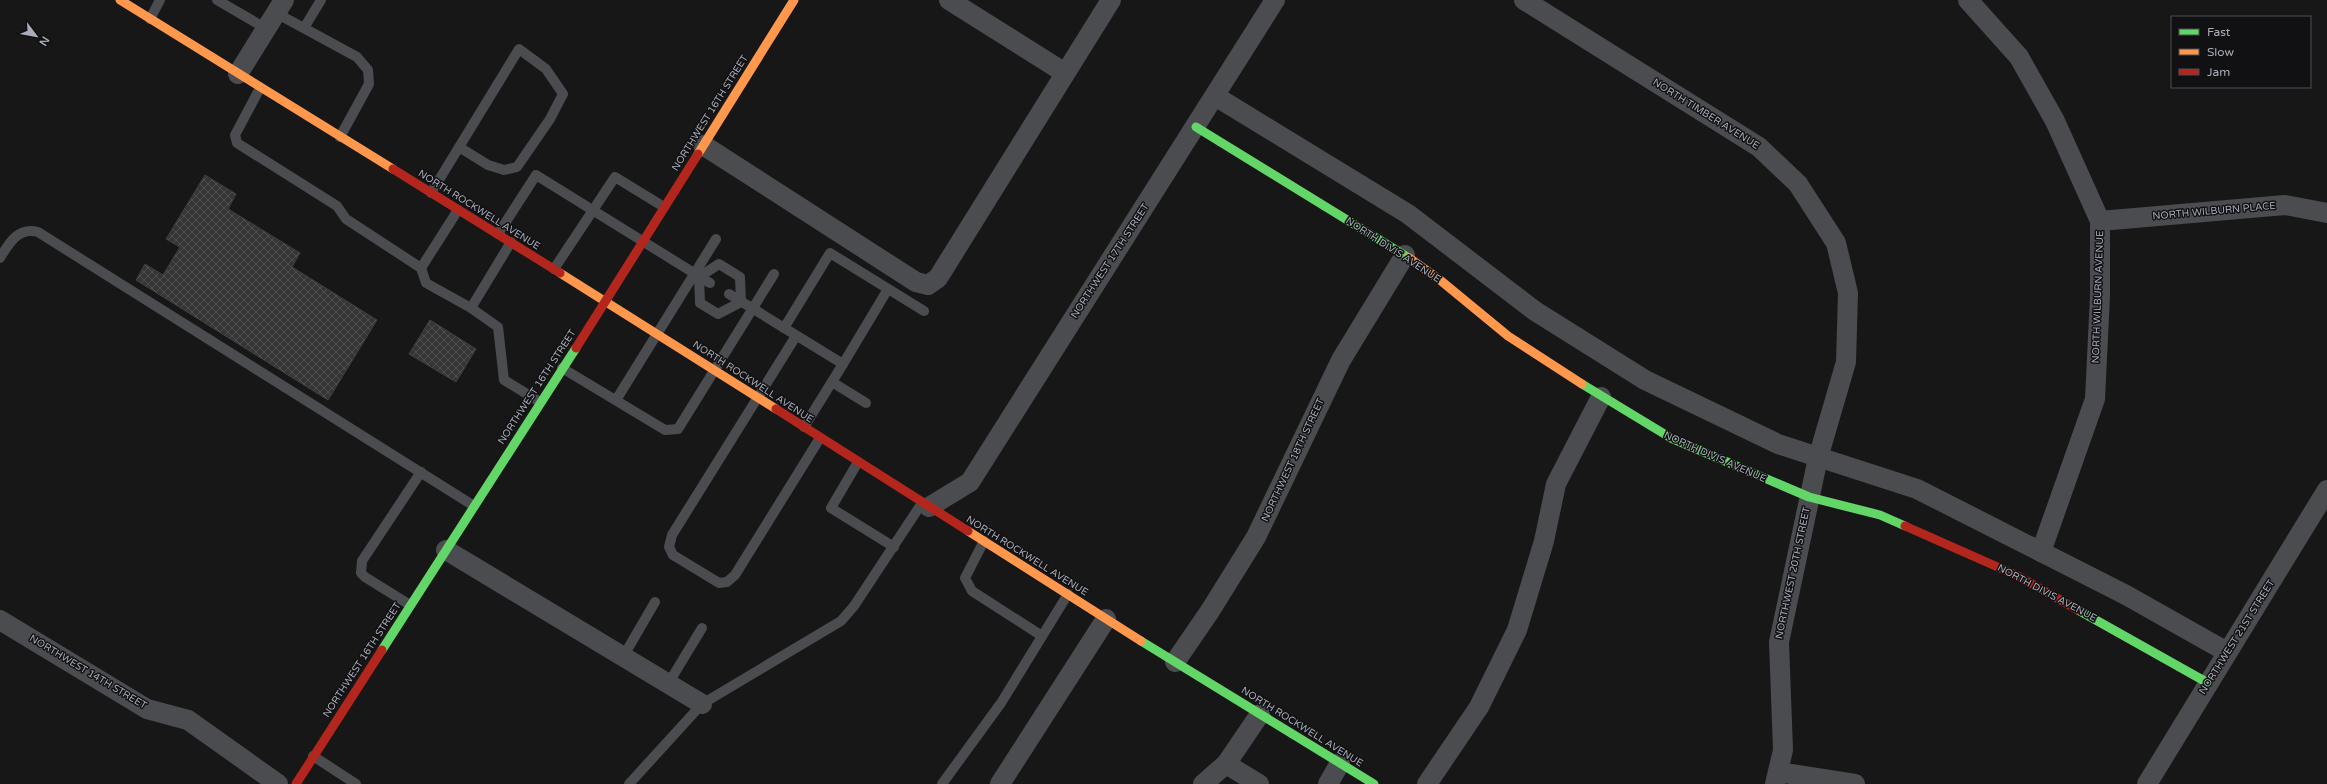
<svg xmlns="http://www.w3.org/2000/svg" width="2327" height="784" font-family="'Varela Round',sans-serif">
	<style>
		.building { fill: url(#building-cross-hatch); stroke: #3f4043 }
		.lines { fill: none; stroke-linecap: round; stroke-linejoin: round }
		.lane { stroke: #4b4c50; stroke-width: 10 }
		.street { stroke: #4b4c50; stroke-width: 20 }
		.fast { stroke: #63d668; stroke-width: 9 }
		.slow { stroke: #ff974d; stroke-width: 9 }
		.jam { stroke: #b3261e; stroke-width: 9 }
		.labels { text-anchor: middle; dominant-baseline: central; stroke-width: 3; stroke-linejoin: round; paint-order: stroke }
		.street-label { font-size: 10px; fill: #a8adb8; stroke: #111113 }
	</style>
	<defs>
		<pattern id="building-cross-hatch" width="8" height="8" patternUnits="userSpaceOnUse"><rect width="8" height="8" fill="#353536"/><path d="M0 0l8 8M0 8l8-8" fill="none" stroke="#4f5051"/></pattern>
	</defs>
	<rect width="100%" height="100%" fill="#171717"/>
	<g class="building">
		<polygon points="205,175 236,194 228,209 300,253 292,267 377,320 328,400 136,280 145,264 163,275 180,247 166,239"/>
		<polygon points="430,320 476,349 456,382 409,354"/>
	</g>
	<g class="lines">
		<g class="lane">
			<polyline points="217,0 267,29"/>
			<polyline points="276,13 357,57 368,70 369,84 340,137"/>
			<polyline points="150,19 160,0"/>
			<polyline points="304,28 321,0"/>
			<polyline points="260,88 235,135 237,143 337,206 346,219 421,268"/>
			<polyline points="431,193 519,49 546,69 563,94 550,119 517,167 504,170 488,165 459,147"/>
			<polyline points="458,210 421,268 426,283 471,308"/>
			<polyline points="498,234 536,175 710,283"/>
			<polyline points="511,242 471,308 498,327 504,380 540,402"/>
			<path d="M 0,258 C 9,243 18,227 38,232 L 474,506"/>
			<polyline points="554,269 615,177 664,207"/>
			<polyline points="699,277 719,264 740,277 741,302"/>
			<polyline points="699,277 700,303 718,314 741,302"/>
			<polyline points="729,294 843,364 804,427"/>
			<polyline points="784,328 830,253 924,311"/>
			<polyline points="796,336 672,535 669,547 673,555 719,583 727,582 735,575 820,438"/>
			<polyline points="843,364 888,289"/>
			<polyline points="562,368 665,430 678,429 774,274"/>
			<polyline points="832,382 866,403"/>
			<polyline points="616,400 716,239"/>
			<polyline points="858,462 831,508 894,547"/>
			<polyline points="984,541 965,578 972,591 1042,636"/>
			<polyline points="410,605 365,577 361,573 362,561 421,472"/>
			<polyline points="623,657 655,602"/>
			<polyline points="668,684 702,628"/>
			<polyline points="313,756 356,784"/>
			<polyline points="629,784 702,704 841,621 854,606 922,503"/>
			<polyline points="942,784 1001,703 1068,594"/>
		</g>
		<g class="street">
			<polyline points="949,0 1065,73"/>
			<polyline points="1524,0 1759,147 1798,184 1836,243 1848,293 1846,362 1818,458 1779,642 1783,750 1775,784"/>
			<polyline points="1968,0 2019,57 2055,121 2100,221 2100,296 2095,399 2041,552"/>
			<polyline points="238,74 284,0"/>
			<polyline points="1215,96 1408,214 1535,311 1645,380 1778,444 1917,489 2126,595 2227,652"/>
			<polyline points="703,145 916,282 928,285 938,278 1111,0"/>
			<polyline points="2100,221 2285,205 2327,213"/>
			<polyline points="929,507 970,482 1275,0"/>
			<polyline points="446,550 702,704"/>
			<polyline points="0,620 147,709 188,720 278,784"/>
			<polyline points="1175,662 1210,611 1256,537 1341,360 1405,255"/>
			<polyline points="1226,764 1259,784"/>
			<polyline points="1778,772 1855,784"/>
			<polyline points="1000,784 1106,619"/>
			<polyline points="1203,784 1226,764 1260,714"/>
			<polyline points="1328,784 1340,763"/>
			<polyline points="1427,784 1479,707 1517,630 1544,541 1556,484 1601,397"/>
			<polyline points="2147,784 2327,490"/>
		</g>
		<g class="fast">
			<polyline points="1196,127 1409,258"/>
			<polyline points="1582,384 1671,438 1809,497 1880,515 1905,526"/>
			<polyline points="2078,610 2208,683"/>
			<polyline points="1141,641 1374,784"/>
			<polyline points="382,650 576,348"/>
		</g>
		<g class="slow">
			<polyline points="120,0 393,169"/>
			<polyline points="698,154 794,0"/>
			<polyline points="1409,258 1440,280 1508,336 1582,384"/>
			<polyline points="560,273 776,409"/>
			<polyline points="968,531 1141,641"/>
		</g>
		<g class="jam">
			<polyline points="393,169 560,273"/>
			<polyline points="576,348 698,154"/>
			<polyline points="776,409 968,531"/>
			<polyline points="1905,526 2018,576 2078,610"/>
			<polyline points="296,784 382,650"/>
		</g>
	</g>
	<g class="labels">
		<g class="street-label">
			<text transform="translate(710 113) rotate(-58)">NORTHWEST 16TH STREET</text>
			<text transform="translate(1706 114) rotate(32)">NORTH TIMBER AVENUE</text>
			<text transform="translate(479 210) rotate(32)">NORTH ROCKWELL AVENUE</text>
			<text transform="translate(2214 211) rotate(-5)">NORTH WILBURN PLACE</text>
			<text transform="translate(1393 250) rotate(33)">NORTH DIVIS AVENUE</text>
			<text transform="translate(1110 261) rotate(-57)">NORTHWEST 17TH STREET</text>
			<text transform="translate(2098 297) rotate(-88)">NORTH WILBURN AVENUE</text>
			<text transform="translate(753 382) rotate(33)">NORTH ROCKWELL AVENUE</text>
			<text transform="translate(537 387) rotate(-57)">NORTHWEST 16TH STREET</text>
			<text transform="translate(1715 457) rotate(24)">NORTH DIVIS AVENUE</text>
			<text transform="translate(1293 460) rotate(-65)">NORTHWEST 18TH STREET</text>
			<text transform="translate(1027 556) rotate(32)">NORTH ROCKWELL AVENUE</text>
			<text transform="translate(1793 573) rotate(-78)">NORTHWEST 20TH STREET</text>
			<text transform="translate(2047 593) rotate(28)">NORTH DIVIS AVENUE</text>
			<text transform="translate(2237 637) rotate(-58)">NORTHWEST 21ST STREET</text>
			<text transform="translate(362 660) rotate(-57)">NORTHWEST 16TH STREET</text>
			<text transform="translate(88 672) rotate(31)">NORTHWEST 14TH STREET</text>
			<text transform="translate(1302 727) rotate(32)">NORTH ROCKWELL AVENUE</text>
		</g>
	</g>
	<rect x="2171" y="16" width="140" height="72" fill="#111113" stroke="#4d4f55"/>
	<rect x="2179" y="29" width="20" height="6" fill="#63d668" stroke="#4d4f55"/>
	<text x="2207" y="36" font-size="12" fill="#a8adb8">Fast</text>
	<rect x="2179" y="49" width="20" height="6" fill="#ff974d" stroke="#4d4f55"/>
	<text x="2207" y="56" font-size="12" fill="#a8adb8">Slow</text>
	<rect x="2179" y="69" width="20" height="6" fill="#b3261e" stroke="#4d4f55"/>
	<text x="2207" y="76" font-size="12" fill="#a8adb8">Jam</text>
	<g transform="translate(36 36) rotate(122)" stroke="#111113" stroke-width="3" paint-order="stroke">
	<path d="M0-3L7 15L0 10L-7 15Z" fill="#a8adb8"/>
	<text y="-6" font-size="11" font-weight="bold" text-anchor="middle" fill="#a8adb8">N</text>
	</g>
</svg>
